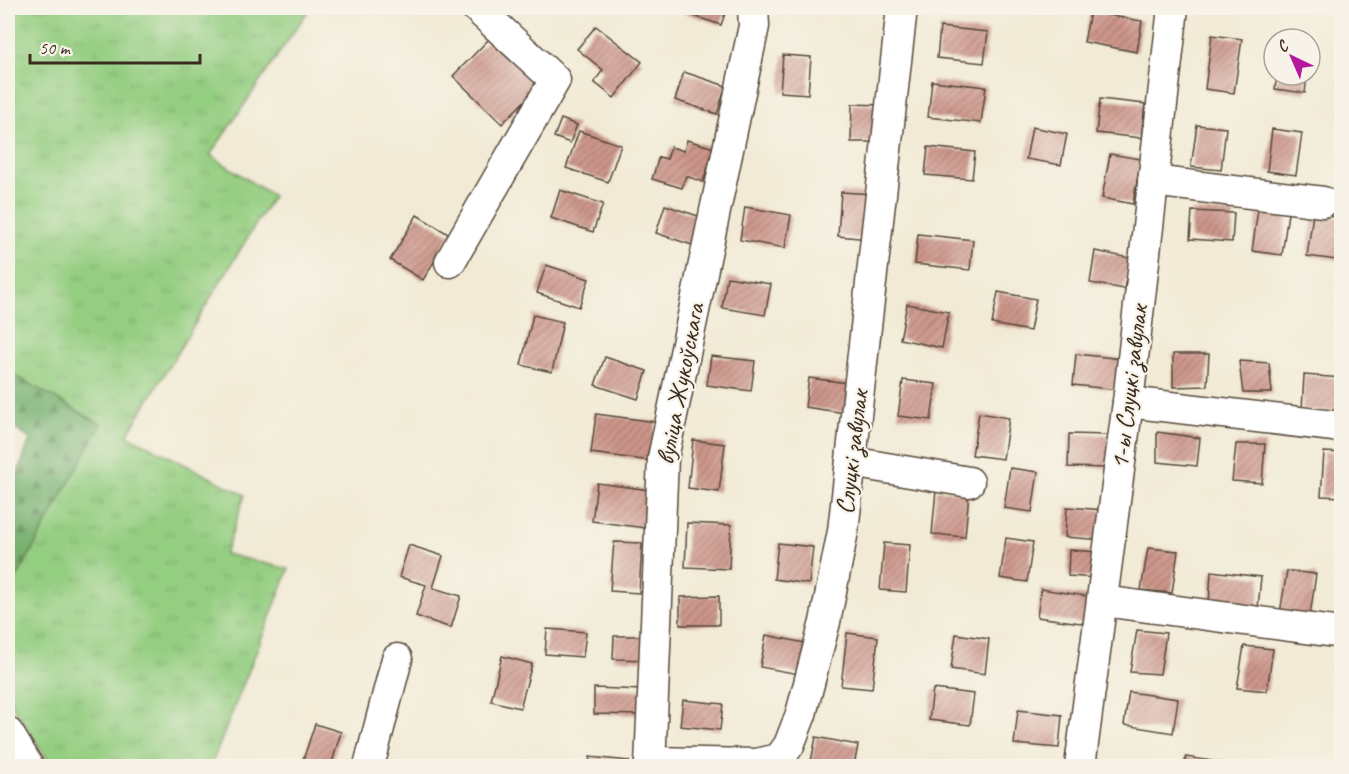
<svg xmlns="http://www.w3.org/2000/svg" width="1349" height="774" font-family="Caveat,sans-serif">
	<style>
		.grass { fill: url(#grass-tufts); stroke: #687c50; stroke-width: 1.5 }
		.forest { fill: url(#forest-firs); stroke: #596e46; stroke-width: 1.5 }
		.building { fill: url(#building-hatch) }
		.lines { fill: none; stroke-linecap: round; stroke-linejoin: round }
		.minor-casing { stroke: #564739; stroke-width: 33 }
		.minor { stroke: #fff; stroke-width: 30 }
		.labels { text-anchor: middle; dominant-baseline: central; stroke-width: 4.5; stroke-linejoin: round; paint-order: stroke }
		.street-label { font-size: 26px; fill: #3b2a1e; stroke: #f7f3e8 }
	</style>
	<defs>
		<pattern id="grass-tufts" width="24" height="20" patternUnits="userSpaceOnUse" patternTransform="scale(1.5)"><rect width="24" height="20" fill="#94ce81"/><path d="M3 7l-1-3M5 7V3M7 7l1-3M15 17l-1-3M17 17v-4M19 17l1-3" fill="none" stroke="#80b16f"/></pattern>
		<pattern id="forest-firs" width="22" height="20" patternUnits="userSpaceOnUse" patternTransform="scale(1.5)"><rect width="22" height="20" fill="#77b16f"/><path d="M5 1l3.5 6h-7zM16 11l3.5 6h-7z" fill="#63905b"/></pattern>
		<pattern id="building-hatch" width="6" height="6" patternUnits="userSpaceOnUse" patternTransform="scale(1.5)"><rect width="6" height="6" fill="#cd968b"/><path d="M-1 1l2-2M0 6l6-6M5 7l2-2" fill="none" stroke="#a87b71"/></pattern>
	</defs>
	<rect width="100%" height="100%" fill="#f7f3e8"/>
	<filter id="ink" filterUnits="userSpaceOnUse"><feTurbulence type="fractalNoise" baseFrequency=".0167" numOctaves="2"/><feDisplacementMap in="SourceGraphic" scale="12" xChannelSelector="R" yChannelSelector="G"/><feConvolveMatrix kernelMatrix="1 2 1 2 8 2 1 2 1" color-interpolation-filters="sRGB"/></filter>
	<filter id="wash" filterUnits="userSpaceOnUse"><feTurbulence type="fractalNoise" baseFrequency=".008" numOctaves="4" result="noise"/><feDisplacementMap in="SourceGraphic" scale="24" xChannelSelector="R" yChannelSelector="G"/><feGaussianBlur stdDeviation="1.35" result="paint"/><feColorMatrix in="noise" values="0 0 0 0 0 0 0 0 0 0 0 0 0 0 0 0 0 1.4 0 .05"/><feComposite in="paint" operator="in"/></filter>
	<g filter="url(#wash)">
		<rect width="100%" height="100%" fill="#f1ead5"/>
		<polygon class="grass" points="8,8 310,8 210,155 273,196 127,435 245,495 225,554 289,569 211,766 52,766 8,699 8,594 101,424 8,372"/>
		<polygon class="forest" points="8,372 101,424 8,594 8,501 30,439 8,424"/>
		<g id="blocks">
			<g class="building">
				<polygon points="680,8 727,8 721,25 679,11"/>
				<polygon points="1090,12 1142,21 1137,52 1084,42"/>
				<polygon points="596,26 642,62 614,98 594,82 603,70 577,49"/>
				<polygon points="940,27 988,32 984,63 937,58"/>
				<polygon points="1212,35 1242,39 1234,93 1205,89"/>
				<polygon points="492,36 541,84 502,124 453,76"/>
				<polygon points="783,55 811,57 808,94 780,92"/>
				<polygon points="684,72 726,86 717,114 675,100"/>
				<polygon points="1277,75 1307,75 1305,93 1275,89"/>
				<polygon points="932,81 986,87 981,123 928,117"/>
				<polygon points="1100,99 1145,104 1141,138 1096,133"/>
				<polygon points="852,104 881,105 881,142 851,142"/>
				<polygon points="561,119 577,125 570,143 554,137"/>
				<polygon points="1197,125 1226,128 1221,170 1191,167"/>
				<polygon points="1032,127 1067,134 1061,165 1026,159"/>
				<polygon points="1272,129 1302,133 1296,175 1267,171"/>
				<polygon points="579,131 621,145 608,182 566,168"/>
				<polygon points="687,140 714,148 703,182 686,176 682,188 652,179 659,157 667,159 671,147 684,151"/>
				<polygon points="928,147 975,152 972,179 925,175"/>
				<polygon points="1110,154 1141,159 1133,204 1102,198"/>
				<polygon points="560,190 603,204 593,232 551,218"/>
				<polygon points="841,192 873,194 869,239 838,236"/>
				<polygon points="665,205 707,219 698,247 656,233"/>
				<polygon points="745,207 791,215 785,248 740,240"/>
				<polygon points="1258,209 1288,213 1282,255 1252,251"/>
				<polygon points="1192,211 1234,213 1232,242 1190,239"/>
				<polygon points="1313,214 1342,218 1337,260 1307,256"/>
				<polygon points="417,215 450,235 423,280 390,260"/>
				<polygon points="918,234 973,240 970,270 915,264"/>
				<polygon points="1095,251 1130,258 1124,289 1090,283"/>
				<polygon points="546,265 589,279 579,307 537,293"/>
				<polygon points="727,277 771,284 765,315 722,308"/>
				<polygon points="998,292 1036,299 1030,331 992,324"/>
				<polygon points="907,304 949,312 942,348 900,339"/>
				<polygon points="533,315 563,322 552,372 521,365"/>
				<polygon points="1076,354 1123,359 1119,390 1073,385"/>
				<polygon points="1173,354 1209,354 1207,386 1173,387"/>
				<polygon points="711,356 755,361 751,391 707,385"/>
				<polygon points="605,357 647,371 638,399 595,385"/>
				<polygon points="1239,361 1269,363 1272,393 1243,393"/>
				<polygon points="1304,375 1342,378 1342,411 1302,410"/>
				<polygon points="809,378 856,384 852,414 805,407"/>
				<polygon points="903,380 936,384 931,420 898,416"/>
				<polygon points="979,413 1009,418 1003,459 972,455"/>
				<polygon points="596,414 656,422 651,461 591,453"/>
				<polygon points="1157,432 1200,438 1197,466 1157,462"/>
				<polygon points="1069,434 1109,435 1108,468 1068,467"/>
				<polygon points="693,440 725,444 719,492 688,488"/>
				<polygon points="1236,444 1265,444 1262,483 1232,481"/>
				<polygon points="1324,452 1342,453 1342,497 1321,496"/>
				<polygon points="1010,468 1038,472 1032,512 1004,508"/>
				<polygon points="597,483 650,490 645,528 592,521"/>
				<polygon points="936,490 969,493 965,537 932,534"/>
				<polygon points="1067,507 1105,510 1103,540 1065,537"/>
				<polygon points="687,523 731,525 729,569 685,567"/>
				<polygon points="1006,538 1033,542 1027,582 1000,578"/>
				<polygon points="614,542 642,543 639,593 610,591"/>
				<polygon points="778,543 813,547 809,584 774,579"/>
				<polygon points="884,543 910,545 906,592 880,590"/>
				<polygon points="409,545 443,556 433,588 461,596 451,628 416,616 426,585 399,577"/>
				<polygon points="1148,548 1178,551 1172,593 1141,590"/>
				<polygon points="1069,550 1099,552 1097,578 1068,576"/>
				<polygon points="1211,571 1261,577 1258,608 1209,604"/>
				<polygon points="1287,571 1316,574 1310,616 1280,613"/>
				<polygon points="1041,589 1093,597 1088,624 1037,617"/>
				<polygon points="719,596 719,625 680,625 680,597"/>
				<polygon points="547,629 586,632 583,657 545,654"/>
				<polygon points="1137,630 1166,633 1160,674 1130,672"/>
				<polygon points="847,633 878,637 872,689 841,686"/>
				<polygon points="956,634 989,639 985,674 951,669"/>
				<polygon points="766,635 810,644 804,675 760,667"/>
				<polygon points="614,636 646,636 646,660 613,659"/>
				<polygon points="1244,646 1273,649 1267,691 1237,688"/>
				<polygon points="502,656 532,664 520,708 491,701"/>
				<polygon points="594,688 643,690 642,715 594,714"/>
				<polygon points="933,689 974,694 970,725 929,720"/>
				<polygon points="1129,692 1178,699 1173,733 1124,725"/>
				<polygon points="683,700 723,704 720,730 680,726"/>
				<polygon points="1018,710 1062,715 1059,748 1014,744"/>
				<polygon points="315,724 341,732 331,766 323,766 303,760"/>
				<polygon points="816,737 858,745 854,766 810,766"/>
				<polygon points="590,757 629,761 629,766 589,766"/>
				<polygon points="1186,757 1219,762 1218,766 1184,766"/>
			</g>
		</g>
	</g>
	<g filter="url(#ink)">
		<use href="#blocks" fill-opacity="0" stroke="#564739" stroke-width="1.5"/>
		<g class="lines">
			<defs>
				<g id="minor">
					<polyline points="1153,181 1323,202"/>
					<polyline points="450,262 555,80 477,8"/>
					<polyline points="1128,402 1342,427"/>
					<polyline points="851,462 969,482"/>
					<polyline points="1103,601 1342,633"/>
					<polyline points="8,733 28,766"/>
					<polyline points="650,762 756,764 779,759 789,745 801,714 825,622 843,531 902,8"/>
					<polyline points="369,766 397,659"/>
					<polyline points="650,766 663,458 754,26 753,8"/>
					<polyline points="1080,766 1128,402 1173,8"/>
				</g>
			</defs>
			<use href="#minor" class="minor-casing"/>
			<use href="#minor" class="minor"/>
		</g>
	</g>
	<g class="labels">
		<g class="street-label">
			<text transform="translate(680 384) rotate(-79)">вуліца Жукоўскага</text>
			<text transform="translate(1129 387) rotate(-83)">1-ы Слуцкі завулак</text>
			<text transform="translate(852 452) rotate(-83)">Слуцкі завулак</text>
		</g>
	</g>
	<rect width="1349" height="774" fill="none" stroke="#f7f3e8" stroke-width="30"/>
	<g transform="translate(1292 57) rotate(316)"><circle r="28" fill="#f7f3e8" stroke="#aca397" stroke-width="1.5"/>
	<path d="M0-4.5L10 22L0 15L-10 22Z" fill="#b5179e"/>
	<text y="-9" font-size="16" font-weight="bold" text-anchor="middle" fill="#3b2a1e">С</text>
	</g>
	<path d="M30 54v9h170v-9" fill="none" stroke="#3b2a1e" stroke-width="3"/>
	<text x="39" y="54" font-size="18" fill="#3b2a1e" stroke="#f7f3e8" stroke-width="4.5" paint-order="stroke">50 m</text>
</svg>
